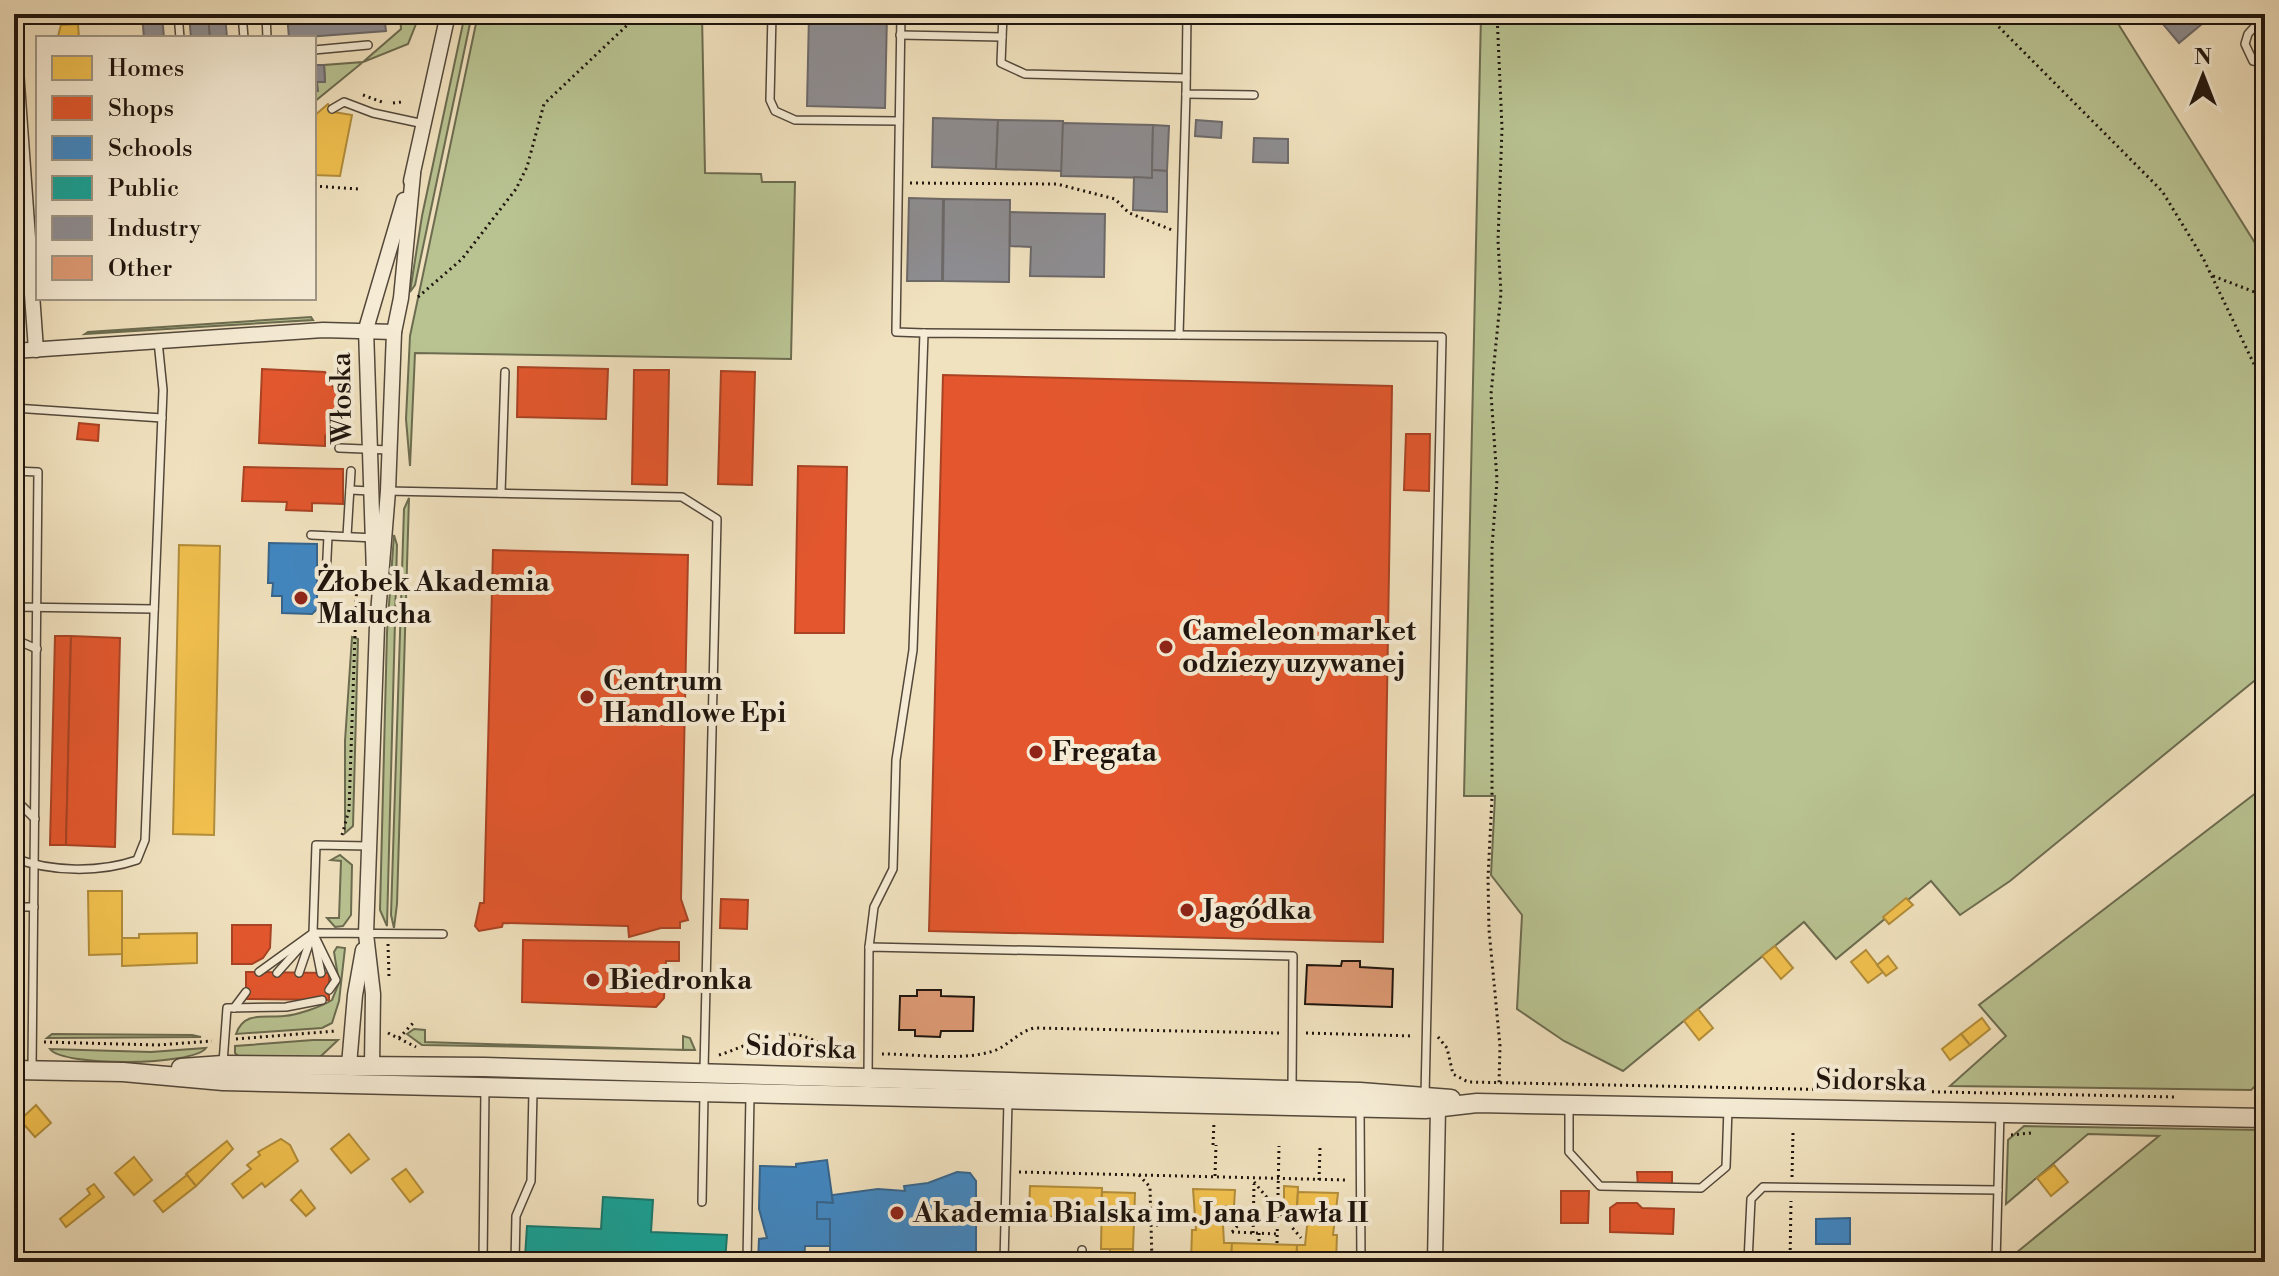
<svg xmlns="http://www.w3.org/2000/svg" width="2279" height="1276" font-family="'Libre Bodoni',serif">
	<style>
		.green { fill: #b9c392; stroke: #6c6c50; stroke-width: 2 }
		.homes { fill: #f2c14e; stroke: #b28d3a; stroke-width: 2 }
		.shops { fill: #e4572e; stroke: #a94324; stroke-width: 2 }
		.schools { fill: #3f88c5; stroke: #35658e; stroke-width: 2 }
		.public { fill: #17a398; stroke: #19786e; stroke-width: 2 }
		.industry { fill: #8d8d92; stroke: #6c696a; stroke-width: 2 }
		.building { fill: #de9a74; stroke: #1e140d; stroke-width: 2 }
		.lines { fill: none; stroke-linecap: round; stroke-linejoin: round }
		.service-casing { stroke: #53483a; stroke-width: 10 }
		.minor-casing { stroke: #53483a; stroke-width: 17 }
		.tertiary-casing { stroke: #53483a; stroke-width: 21 }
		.path { stroke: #1e140d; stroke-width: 3; stroke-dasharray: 2 4; stroke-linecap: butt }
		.service { stroke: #f6ecd5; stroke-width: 7 }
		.minor { stroke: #f6ecd5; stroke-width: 14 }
		.tertiary { stroke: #f6ecd5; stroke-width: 18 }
		.poi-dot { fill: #8f2418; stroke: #f6ecd5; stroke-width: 3 }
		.labels { text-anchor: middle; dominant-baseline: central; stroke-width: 8; stroke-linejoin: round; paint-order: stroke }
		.street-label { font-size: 28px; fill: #1e140d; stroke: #f6ecd5 }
		.poi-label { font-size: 28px; font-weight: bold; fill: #1e140d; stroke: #f6ecd5; text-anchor: start }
	</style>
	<rect width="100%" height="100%" fill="#f1e2bf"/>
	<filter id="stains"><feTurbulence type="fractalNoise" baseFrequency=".0025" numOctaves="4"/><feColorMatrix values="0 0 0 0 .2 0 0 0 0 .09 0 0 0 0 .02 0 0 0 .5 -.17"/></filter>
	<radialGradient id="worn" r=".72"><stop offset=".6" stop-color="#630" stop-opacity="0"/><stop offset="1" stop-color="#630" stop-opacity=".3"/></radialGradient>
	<g class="green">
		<polygon points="400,14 420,14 408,44 363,62 314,102 317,82 325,81 324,65 363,62 401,29"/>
		<polygon points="465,14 472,14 415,285 410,292 422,216"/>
		<polygon points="478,14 702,14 705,173 761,174 762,182 795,182 791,359 415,353 410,466 406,419 410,336"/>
		<polygon points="1481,14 2112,14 2265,259 2265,672 2010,881 1960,915 1931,881 1836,959 1804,922 1623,1071 1564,1041 1517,1009 1522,915 1491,875 1495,796 1464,796"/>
		<polygon points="311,317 313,320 85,334 88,332"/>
		<polygon points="409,498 397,904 394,928 391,915 404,509"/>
		<polygon points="394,535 397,545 387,926 380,910 387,632"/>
		<polygon points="352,637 358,639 353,826 345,833 345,741"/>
		<polygon points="2265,786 2265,1077 2251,1090 1950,1086 2006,1036 1979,1005"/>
		<polygon points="340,855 352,865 351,915 343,926 335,927 327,918 339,918 341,861 331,860"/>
		<path d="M 337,947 L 345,948 L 339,1001 L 332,1023 L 322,1028 L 236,1034 C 244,1011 264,1018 284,1016 C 297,1015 321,1007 332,1000 L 339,983 L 334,952 Z"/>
		<polygon points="414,1029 425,1030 425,1042 683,1050 683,1036 690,1038 695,1050 422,1045 407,1034"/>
		<polygon points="52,1034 192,1035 201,1037 47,1038"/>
		<polygon points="313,1040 338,1040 319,1058 239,1057 235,1053 235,1046"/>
		<path d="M 206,1048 C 193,1066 63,1067 50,1049 L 151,1052 Z"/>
		<polygon points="2024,1126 2265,1130 2265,1262 2005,1262 2159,1136 2088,1134 2006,1204 2008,1140"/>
	</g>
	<g class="homes">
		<polygon points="78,24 79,38 40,38 58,36 61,25"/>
		<polygon points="328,104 334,112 352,115 340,176 314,175 314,116"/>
		<polygon points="179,545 220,546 214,835 173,834"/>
		<polygon points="88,891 122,891 122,954 89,955"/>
		<polygon points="1906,898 1913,905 1889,924 1883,917"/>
		<polygon points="197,933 197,963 122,966 122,938 139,938 139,934"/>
		<polygon points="1775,946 1793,968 1781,979 1762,956"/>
		<polygon points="1866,950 1883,972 1868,983 1851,962"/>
		<polygon points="1888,956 1897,968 1886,976 1877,965"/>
		<polygon points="1698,1009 1713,1028 1699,1040 1684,1021"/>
		<polygon points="1982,1018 1990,1029 1970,1045 1961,1034"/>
		<polygon points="1961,1034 1970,1045 1950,1060 1942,1049"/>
		<polygon points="36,1105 51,1123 35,1137 20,1120"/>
		<polygon points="349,1134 369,1159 351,1173 331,1149"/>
		<polygon points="281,1139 290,1145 298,1161 265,1187 262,1183 243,1198 232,1184 251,1169 247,1165 260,1155 258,1152"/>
		<polygon points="227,1141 233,1149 196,1186 186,1174"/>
		<polygon points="134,1157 152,1180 134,1195 115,1173"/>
		<polygon points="2054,1165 2068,1182 2051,1196 2037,1178"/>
		<polygon points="406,1169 423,1192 410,1202 392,1179"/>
		<polygon points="187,1175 196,1186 163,1212 154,1201"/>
		<polygon points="94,1184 104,1197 66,1227 60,1219 90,1194 87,1189"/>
		<polygon points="1030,1186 1102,1188 1101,1218 1029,1216"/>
		<polygon points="1284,1186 1298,1187 1297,1208 1284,1208"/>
		<polygon points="1193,1189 1235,1190 1234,1206 1222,1206 1224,1243 1232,1243 1231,1262 1191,1262 1192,1230 1196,1230"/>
		<polygon points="301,1190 315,1208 306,1216 291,1200"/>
		<polygon points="1102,1192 1135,1193 1133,1249 1101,1249"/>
		<polygon points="1298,1192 1338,1193 1333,1235 1337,1235 1336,1262 1296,1262 1297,1245 1305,1245 1309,1208 1297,1208"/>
		<polygon points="1232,1243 1297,1245 1296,1262 1231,1262"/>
		<rect x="1110" y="1249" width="23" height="13"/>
	</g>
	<g class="shops">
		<polygon points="518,367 608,369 606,419 517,417"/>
		<polygon points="262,369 325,372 338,397 335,424 325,436 325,446 259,443"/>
		<polygon points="634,370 669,370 667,485 632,484"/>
		<polygon points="721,371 755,372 752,485 718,484"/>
		<polygon points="943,375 1392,386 1383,942 929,931"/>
		<polygon points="79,423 99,425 98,441 77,439"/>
		<polygon points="1406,434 1430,434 1429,491 1404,490"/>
		<polygon points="798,466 847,467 844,633 795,633"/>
		<polygon points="244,467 343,469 343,504 312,503 312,511 286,510 287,502 242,501"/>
		<polygon points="493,550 688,555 681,899 688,920 680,922 680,928 661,928 629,937 628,926 503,923 502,927 479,931 475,926 480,903 484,903"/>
		<polygon points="55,636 71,636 66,845 50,845"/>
		<polygon points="71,636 120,638 115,847 66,845"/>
		<polygon points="721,899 748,900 747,929 720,928"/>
		<polygon points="14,922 21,922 19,956 14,956"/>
		<polygon points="232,925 271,925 270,948 263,958 252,964 232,964"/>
		<polygon points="523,940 679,942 679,961 666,961 664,998 656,1007 522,1002"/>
		<polygon points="246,972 329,973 329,1000 246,999"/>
		<polygon points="1637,1172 1672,1172 1672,1187 1638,1187"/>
		<polygon points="1561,1191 1589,1191 1588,1223 1561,1223"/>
		<polygon points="1617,1203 1637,1203 1642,1208 1674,1209 1673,1234 1610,1232 1610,1208"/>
	</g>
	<g class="schools">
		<polygon points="269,543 317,544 317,609 312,614 282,613 282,596 272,596 273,583 268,583"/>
		<polygon points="827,1160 833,1203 817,1202 817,1219 830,1219 830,1246 805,1246 804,1262 758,1262 759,1239 767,1238 759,1209 760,1166 796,1167 796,1164"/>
		<polygon points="957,1172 970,1173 976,1181 976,1262 830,1262 830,1219 817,1219 817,1202 833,1203 832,1195 878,1189 905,1191 904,1186 928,1183"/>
		<polygon points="1850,1218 1850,1244 1816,1244 1816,1219"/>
	</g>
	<polygon class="public" points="603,1197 653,1200 651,1232 727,1235 725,1262 600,1262 576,1259 575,1262 560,1262 525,1257 527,1226 601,1229"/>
	<g class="industry">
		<polygon points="142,14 162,14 164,38 144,38"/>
		<polygon points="189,14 208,14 210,38 191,38"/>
		<polygon points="208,14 225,14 227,38 210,38"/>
		<polygon points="287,14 396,14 384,15 386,31 293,38 289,38"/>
		<polygon points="809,14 887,14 885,108 807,106"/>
		<polygon points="2173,14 2214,14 2179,43 2162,23"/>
		<polygon points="314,65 324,65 325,82 317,82 318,91 314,92"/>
		<polygon points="933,118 998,120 996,169 932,167"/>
		<polygon points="998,120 1063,121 1062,171 996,169"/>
		<polygon points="1196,120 1222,122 1221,138 1195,136"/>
		<polygon points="1063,123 1153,125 1152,178 1061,176"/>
		<polygon points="1153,125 1169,126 1167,171 1152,170"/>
		<polygon points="1254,138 1288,139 1288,163 1253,162"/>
		<polygon points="1152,170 1167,171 1167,212 1133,210 1134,177 1152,178"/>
		<polygon points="909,198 943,199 942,281 907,281"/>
		<polygon points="944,199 1010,200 1009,282 943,281"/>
		<polygon points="1010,212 1105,214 1104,277 1030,276 1031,247 1010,246"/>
	</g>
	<g class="building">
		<polygon points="1342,961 1360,961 1360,967 1393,969 1392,1007 1305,1004 1307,965 1341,966"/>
		<polygon points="917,990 941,990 941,996 974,997 973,1031 941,1031 940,1037 915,1036 915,1030 899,1030 900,996 917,996"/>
	</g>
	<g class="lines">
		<defs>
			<g id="service">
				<polyline points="178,14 180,38"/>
				<polyline points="242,14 244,38"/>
				<polyline points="266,14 267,38"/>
				<polyline points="772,14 770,100 775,111 795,120 899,121"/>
				<polyline points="901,14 896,332 924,333"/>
				<polyline points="1003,14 1001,63 1025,74 1186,78"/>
				<polyline points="1187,14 1186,94 1254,95"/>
				<polyline points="2265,15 2248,34 2245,44 2253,61 2265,63"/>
				<polyline points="900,35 1002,37"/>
				<polyline points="314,50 368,45"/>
				<polyline points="332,109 344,102 373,113 424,124"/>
				<polyline points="1179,335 1186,94"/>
				<polyline points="14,408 162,418"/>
				<polyline points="339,448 389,450"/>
				<polyline points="14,471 38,472 32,1070"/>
				<polyline points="350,490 371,491"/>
				<polyline points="387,491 682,497 717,519 704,1070"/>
				<polyline points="501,493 505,372"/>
				<polyline points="311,535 375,538"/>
				<polyline points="347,536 351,471"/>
				<polyline points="326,578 328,536"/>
				<polyline points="14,607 154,609"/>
				<polyline points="14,639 37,649"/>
				<polyline points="14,798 35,819"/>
				<path d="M 14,858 C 51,872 99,873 137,860 L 145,840 L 163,390 L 158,341"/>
				<polyline points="14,907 34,907"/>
				<polyline points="316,939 336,980 329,990"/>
				<polyline points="869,947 874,907 893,869 896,760 913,650 924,333 1442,337 1425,1096"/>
				<polyline points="259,972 313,933 443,934"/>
				<polyline points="277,973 303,944"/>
				<polyline points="299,973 312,935"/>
				<polyline points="321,973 313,933 316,845 368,846"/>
				<polyline points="234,1008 246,992"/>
				<polyline points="223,1063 227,1008 286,1007 322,1000"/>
				<polyline points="868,1078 869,947 1293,956 1292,1089"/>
				<polyline points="1569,1107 1569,1152 1600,1186 1701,1188 1726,1167 1728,1108"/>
				<polyline points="1360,1109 1361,1262"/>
				<polyline points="702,1202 704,1094"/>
				<polyline points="483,1262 485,1088"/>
				<polyline points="515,1262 516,1216 531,1181 533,1091"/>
				<polyline points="747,1262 750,1095"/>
				<polyline points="1004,1262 1008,1101"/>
				<polyline points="1082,1262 1082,1250"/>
				<polyline points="1748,1262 1751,1199 1763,1187 1998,1190"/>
				<polyline points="1996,1262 2000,1112"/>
			</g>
			<g id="minor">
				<polyline points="14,42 36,350"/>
				<polyline points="411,181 448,14"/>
				<polyline points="14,351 323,330 394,332"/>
				<polyline points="374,574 366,329 404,200"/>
				<polyline points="349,1065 355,995 363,950"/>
				<polyline points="372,1066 373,994 366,934 377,626 388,491 394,332 401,298 413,174"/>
				<polyline points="1435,1262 1438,1108"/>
			</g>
			<g id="tertiary">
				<polyline points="181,1068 223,1065 485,1067 1360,1092 1451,1099"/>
				<polyline points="14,1070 123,1072 223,1081 1425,1109 1477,1103 2265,1118"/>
			</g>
		</defs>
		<use href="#service" class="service-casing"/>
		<use href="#minor" class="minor-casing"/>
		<use href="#tertiary" class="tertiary-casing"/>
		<g class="path">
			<polyline points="1497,14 1502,128 1498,241 1501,293 1491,394 1497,480 1492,547 1492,797 1488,878 1489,930 1500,1046 1499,1084"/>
			<polyline points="1986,14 2162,191 2203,258 2265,387"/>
			<polyline points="363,95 382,102"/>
			<polyline points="393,103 402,102"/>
			<polyline points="910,183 1057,184 1115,199 1129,213 1172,230"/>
			<polyline points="314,186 358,189"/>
			<polyline points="2213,276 2265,296"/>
			<polyline points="418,297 462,259 516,189 527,167 544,104 639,14"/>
			<polyline points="342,835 349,810 357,576"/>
			<polyline points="388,944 389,977"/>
			<polyline points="388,1033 416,1047"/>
			<polyline points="1306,1033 1414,1036"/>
			<polyline points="1438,1037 1447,1048 1453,1074 1468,1082 2177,1097"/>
			<polyline points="399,1038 414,1022"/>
			<polyline points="236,1039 336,1031"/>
			<polyline points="44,1042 158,1045 212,1041"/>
			<path d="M 882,1054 C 915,1054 958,1061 990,1052 C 1007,1048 1017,1032 1034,1028 L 1279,1033"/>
			<path d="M 719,1055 C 749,1046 779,1025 811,1039 C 834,1049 829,1055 858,1055"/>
			<polyline points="2011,1135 2031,1133"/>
			<polyline points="1213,1145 1214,1122"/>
			<polyline points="1019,1172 1139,1175 1150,1187 1152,1262"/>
			<polyline points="1139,1175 1347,1180"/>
			<polyline points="1215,1176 1216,1145"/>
			<polyline points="1792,1177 1793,1133"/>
			<polyline points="1319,1180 1320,1148"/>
			<polyline points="1254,1182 1301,1238"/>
			<polyline points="1150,1225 1161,1225"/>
			<polyline points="1232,1232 1277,1234"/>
			<polyline points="1232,1232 1253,1209"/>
			<polyline points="1253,1233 1254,1184"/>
			<polyline points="1259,1233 1259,1244"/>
			<polyline points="1277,1243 1279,1146"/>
			<polyline points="1790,1262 1791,1201"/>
		</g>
		<use href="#service" class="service"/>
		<use href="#minor" class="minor"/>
		<use href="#tertiary" class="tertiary"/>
	</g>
	<g class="poi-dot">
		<circle cx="301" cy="598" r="8"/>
		<circle cx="1166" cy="647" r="8"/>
		<circle cx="587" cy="697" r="8"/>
		<circle cx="1036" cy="752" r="8"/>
		<circle cx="1187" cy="910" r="8"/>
		<circle cx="593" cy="980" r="8"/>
		<circle cx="897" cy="1213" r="8"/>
	</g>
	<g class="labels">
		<g class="street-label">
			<text transform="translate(342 398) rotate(-91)">Włoska</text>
			<text transform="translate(801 1048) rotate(2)">Sidorska</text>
			<text transform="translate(1871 1081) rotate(1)">Sidorska</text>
		</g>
		<g class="poi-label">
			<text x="317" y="582">Żłobek Akademia<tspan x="317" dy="32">Malucha</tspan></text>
			<text x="1182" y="631">Cameleon market<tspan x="1182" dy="32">odziezy uzywanej</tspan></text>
			<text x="603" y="681">Centrum<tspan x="603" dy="32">Handlowe Epi</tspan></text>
			<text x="1052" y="752">Fregata</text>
			<text x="1203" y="910">Jagódka</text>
			<text x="609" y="980">Biedronka</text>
			<text x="913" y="1213">Akademia Bialska im. Jana Pawła II</text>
		</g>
	</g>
	<rect width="2279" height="1276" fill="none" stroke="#f1e2bf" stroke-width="48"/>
	<rect x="16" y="16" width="2247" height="1244" fill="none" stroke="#1e140d" stroke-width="4"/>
	<rect x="24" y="24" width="2231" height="1228" fill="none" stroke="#1e140d" stroke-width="2"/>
	<rect x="36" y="36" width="280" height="264" fill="#f6ecd5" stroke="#a09685" stroke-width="2"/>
	<rect x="52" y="56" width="40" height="24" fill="#f2c14e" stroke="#a09685" stroke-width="2"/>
	<text x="108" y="76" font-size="24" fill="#1e140d">Homes</text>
	<rect x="52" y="96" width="40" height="24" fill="#e4572e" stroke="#a09685" stroke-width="2"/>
	<text x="108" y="116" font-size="24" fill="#1e140d">Shops</text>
	<rect x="52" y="136" width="40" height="24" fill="#3f88c5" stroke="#a09685" stroke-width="2"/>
	<text x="108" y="156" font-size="24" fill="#1e140d">Schools</text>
	<rect x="52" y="176" width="40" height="24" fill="#17a398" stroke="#a09685" stroke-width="2"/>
	<text x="108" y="196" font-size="24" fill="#1e140d">Public</text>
	<rect x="52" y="216" width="40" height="24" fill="#8d8d92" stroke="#a09685" stroke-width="2"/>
	<text x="108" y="236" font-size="24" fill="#1e140d">Industry</text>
	<rect x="52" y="256" width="40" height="24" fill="#de9a74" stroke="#a09685" stroke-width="2"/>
	<text x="108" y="276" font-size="24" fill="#1e140d">Other</text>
	<g transform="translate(2203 76)" stroke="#f6ecd5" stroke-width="6" paint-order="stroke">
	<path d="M0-6L14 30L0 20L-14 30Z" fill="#1e140d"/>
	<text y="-12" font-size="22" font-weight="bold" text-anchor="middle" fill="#1e140d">N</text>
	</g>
	<rect width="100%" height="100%" filter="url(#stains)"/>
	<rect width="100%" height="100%" fill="url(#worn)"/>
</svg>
